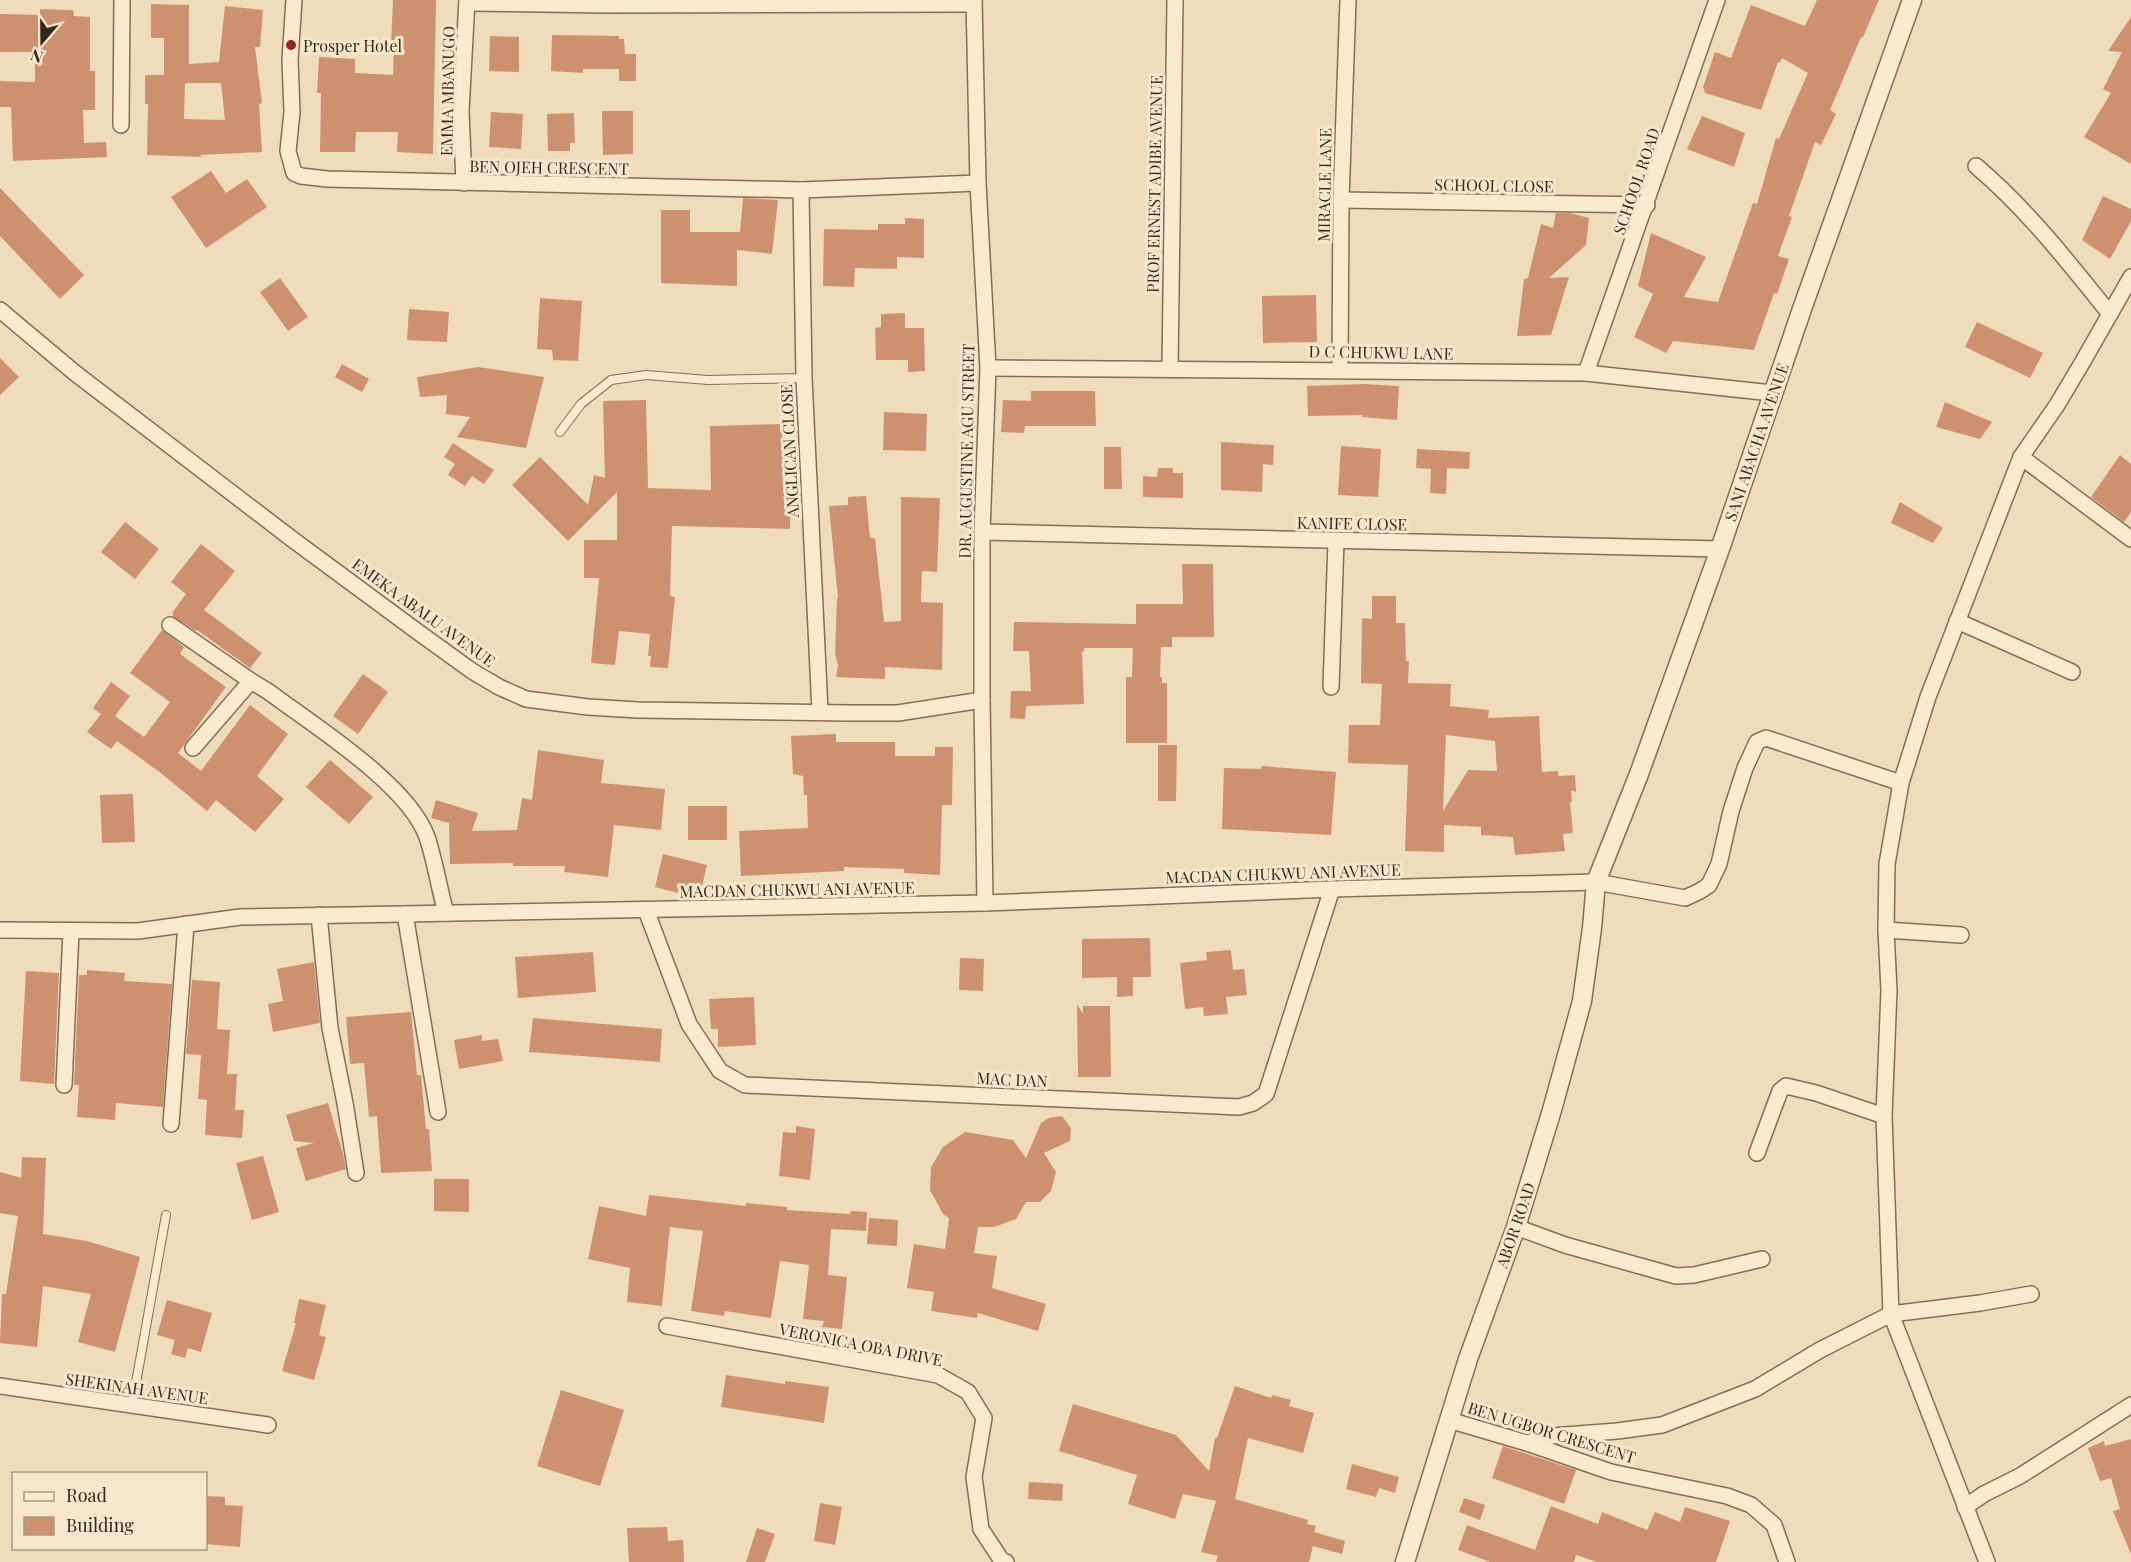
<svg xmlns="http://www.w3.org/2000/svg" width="2131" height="1562" font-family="'Playfair Display',serif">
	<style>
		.building { fill: #ce9170; fill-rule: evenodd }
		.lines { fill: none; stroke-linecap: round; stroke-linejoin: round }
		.service-casing { stroke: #866c55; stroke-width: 10 }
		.minor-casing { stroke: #866c55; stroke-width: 18 }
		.tertiary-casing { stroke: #866c55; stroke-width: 21 }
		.service { stroke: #faeacf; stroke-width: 8 }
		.minor { stroke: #faeacf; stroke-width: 15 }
		.tertiary { stroke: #faeacf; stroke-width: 18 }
		.poi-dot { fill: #97242c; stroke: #f6e7cc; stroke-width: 2 }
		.labels { text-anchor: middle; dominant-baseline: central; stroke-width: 6; stroke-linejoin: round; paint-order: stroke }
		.poi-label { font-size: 16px; fill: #35261b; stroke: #f6e7cc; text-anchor: start }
		.street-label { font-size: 16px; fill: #35261b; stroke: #f6e7cc }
	</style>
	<rect width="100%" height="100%" fill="#efdcbc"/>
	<g class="building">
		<polygon points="393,0 436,0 433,154 397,152 398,132 356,132 355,152 320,152 321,93 317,93 319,57 355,59 355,73 393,75 394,46 391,46"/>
		<polygon points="1817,0 1879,0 1863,37 1861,37 1830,110 1836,114 1821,145 1815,142 1789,216 1792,217 1778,256 1789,259 1777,294 1774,293 1754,350 1673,341 1666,353 1634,337 1653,294 1638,286 1651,233 1706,257 1684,297 1718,302 1753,203 1757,204 1776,138 1779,139 1808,73 1782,58 1780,63 1778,62 1761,110 1705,93 1703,87 1715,52 1731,58 1751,5 1805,26"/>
		<path d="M 151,4 L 189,5 L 189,64 L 219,62 L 225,6 L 263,10 L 260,47 L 255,47 L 262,103 L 259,104 L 262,152 L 200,155 L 202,157 L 147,155 L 148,104 L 145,104 L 145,75 L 164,75 L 164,38 L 151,38 ZM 185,83 L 221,83 L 225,120 L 184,119 Z"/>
		<polygon points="40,9 73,10 74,16 90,17 90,71 95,71 95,110 83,110 84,143 106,142 107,157 13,161 11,107 0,107 0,81 35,82 35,52 0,52 0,14 40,15"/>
		<polygon points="2131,17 2131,164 2084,137 2111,93 2103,89 2122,52 2108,51"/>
		<polygon points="552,35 619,36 619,39 624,39 625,54 636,54 636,81 619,81 619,69 583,69 583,73 551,71"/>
		<polygon points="490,36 519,37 519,72 489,71"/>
		<polygon points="602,111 633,111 633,154 603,155"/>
		<polygon points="491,112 523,114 521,149 489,147"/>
		<polygon points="574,113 575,143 570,143 570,151 548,151 547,114"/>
		<polygon points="1702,116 1745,133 1734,167 1687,149"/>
		<polygon points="211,171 226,193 247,179 267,207 206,248 171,197"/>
		<polygon points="0,188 84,275 60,299 0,236"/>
		<polygon points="2103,196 2131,209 2131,221 2110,259 2082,240"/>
		<polygon points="743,198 778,200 772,254 737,250 737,286 661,283 661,210 690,210 690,232 740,232"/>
		<polygon points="1556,213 1570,213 1589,218 1586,245 1549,278 1569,277 1551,335 1517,336 1524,279 1528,278 1541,224 1553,228"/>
		<polygon points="905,218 924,219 924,258 897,257 897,269 855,268 854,287 823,286 824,229 878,230 878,224 905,224"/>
		<polygon points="280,278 308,317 288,331 260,292"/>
		<polygon points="1316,295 1317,342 1263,343 1262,296"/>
		<polygon points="540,298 582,301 578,361 553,360 552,350 537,349"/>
		<polygon points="409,309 449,312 447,342 407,340"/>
		<polygon points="905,313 905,328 924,328 925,371 908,372 908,360 876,360 875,328 881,327 881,314"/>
		<polygon points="1977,322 2043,353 2030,378 1965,347"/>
		<polygon points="0,358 19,377 0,395"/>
		<polygon points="342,364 369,379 362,392 335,377"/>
		<polygon points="478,367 544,377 526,448 457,437 470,417 446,414 447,395 420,397 417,377"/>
		<polygon points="1364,384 1399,386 1397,420 1362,417 1362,415 1308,416 1307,386"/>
		<polygon points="1031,391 1095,391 1096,426 1025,426 1024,433 1001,432 1003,400 1031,401"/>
		<polygon points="646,400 648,488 711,490 710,426 782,424 784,496 791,496 790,529 672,526 670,596 675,597 668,668 650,667 651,656 648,656 650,634 619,631 615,665 591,663 599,578 584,578 584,540 617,540 617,492 568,541 512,485 540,457 588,505 594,475 605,478 603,401"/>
		<polygon points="1945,402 1992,422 1980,439 1936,427"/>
		<polygon points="884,412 927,414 926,451 883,450"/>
		<polygon points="1221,442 1274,445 1273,465 1263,464 1262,492 1221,490"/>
		<polygon points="453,443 494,470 484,484 472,476 465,486 448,475 455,464 444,457"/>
		<polygon points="1341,446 1381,449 1378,497 1338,495"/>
		<polygon points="1104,447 1121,447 1122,489 1104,489"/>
		<polygon points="1417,449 1470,452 1469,469 1447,468 1446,494 1430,493 1431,469 1416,468"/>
		<polygon points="2120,455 2131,464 2131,512 2124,522 2091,497"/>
		<polygon points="1158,468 1173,468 1173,473 1183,473 1183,498 1143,497 1143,476 1157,477"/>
		<polygon points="866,496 870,538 875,538 884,622 901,621 901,497 940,498 937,572 922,571 921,602 943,603 942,670 885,667 885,679 836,677 838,665 835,654 837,598 838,598 829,506 848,505 848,497"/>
		<polygon points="1900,502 1943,528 1933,543 1891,523"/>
		<polygon points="125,522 159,549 135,579 101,552"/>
		<polygon points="201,544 235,571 204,610 262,653 250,668 197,630 196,631 172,616 174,614 172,613 186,594 171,582"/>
		<polygon points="1182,564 1213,564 1214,637 1172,637 1172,647 1161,647 1160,677 1162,677 1162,683 1167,683 1167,743 1126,743 1126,677 1132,677 1133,648 1084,648 1084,652 1082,651 1084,704 1026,706 1025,719 1010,718 1011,691 1031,691 1029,651 1013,651 1014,622 1136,624 1136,604 1183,604"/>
		<path d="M 1372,596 L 1396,596 L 1396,623 L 1405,623 L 1406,661 L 1409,661 L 1408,683 L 1451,684 L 1450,706 L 1489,710 L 1488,718 L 1539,716 L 1542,772 L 1558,771 L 1558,776 L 1575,775 L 1576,792 L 1571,790 L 1572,802 L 1570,802 L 1573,833 L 1563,834 L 1565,851 L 1515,855 L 1513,837 L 1481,835 L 1481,827 L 1444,825 L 1444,852 L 1405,851 L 1408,765 L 1348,763 L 1349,725 L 1380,725 L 1382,684 L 1361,683 L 1362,618 L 1372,619 ZM 1446,735 L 1495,741 L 1497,771 L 1468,770 L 1443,811 Z"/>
		<polygon points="162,630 184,647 180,654 226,687 178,753 201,771 250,705 288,734 257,776 284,799 255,832 216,800 207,811 162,774 117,741 111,749 87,732 101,714 93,708 111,682 130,696 115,716 144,737 170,702 130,673"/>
		<polygon points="363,674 388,692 358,734 333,716"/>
		<polygon points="836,734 836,742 895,742 895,756 935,756 935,747 953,747 952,805 942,805 940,875 904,873 904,869 844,867 844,871 741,876 739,831 808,828 807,795 804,795 803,776 793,774 791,736"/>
		<polygon points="1158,745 1177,745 1176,801 1158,801"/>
		<polygon points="538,750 604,760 601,783 665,789 661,830 614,825 608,877 564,872 565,866 513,866 513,863 450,864 449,823 431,818 436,800 478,813 472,831 517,830 522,798 532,800"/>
		<polygon points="330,760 373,797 349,824 306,787"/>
		<polygon points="1262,766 1336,772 1331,835 1222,829 1224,768 1261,769"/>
		<polygon points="133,794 135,842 102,843 100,795"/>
		<rect x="688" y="806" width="39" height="34"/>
		<polygon points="663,854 707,865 701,890 680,885 678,893 655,887"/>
		<polygon points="1150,938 1151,977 1133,977 1133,996 1117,997 1117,977 1082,978 1082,939"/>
		<polygon points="1231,950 1233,970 1244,969 1247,995 1226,997 1228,1014 1204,1016 1203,1007 1185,1009 1180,963 1207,960 1206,952"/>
		<polygon points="593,952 596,992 518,998 515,957"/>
		<polygon points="960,958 984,959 983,991 959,990"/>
		<polygon points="314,962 320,1023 273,1032 268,1004 283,1001 277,969"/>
		<polygon points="87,970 125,973 124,981 172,984 163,1107 116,1103 115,1120 77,1117 79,1085 74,1085 79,975 87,975"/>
		<polygon points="26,971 59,973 54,1084 20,1081"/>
		<polygon points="192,980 220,982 217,1029 230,1030 227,1074 237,1074 235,1110 244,1110 242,1138 205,1135 207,1100 198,1099 201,1055 186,1054"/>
		<polygon points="754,997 756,1045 718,1047 718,1029 711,1029 709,999"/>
		<polygon points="1077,1004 1083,1014 1083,1006 1110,1006 1111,1077 1078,1077"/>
		<polygon points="411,1012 417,1075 421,1075 426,1129 429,1129 432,1171 381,1173 377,1116 369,1117 364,1063 350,1064 346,1017"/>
		<polygon points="533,1018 662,1029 660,1062 529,1052"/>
		<polygon points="482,1035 482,1041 498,1039 503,1061 459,1069 454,1040"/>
		<polygon points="328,1103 343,1154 346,1169 306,1181 296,1148 314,1143 294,1141 286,1115"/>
		<polygon points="1062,1116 1071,1128 1070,1141 1044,1153 1056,1172 1051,1191 1040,1202 1026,1202 1016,1219 994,1227 978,1227 974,1253 997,1256 992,1288 1046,1304 1038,1331 978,1313 977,1318 931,1311 934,1292 907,1288 914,1244 945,1249 949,1218 943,1214 930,1190 931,1167 943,1147 965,1132 1013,1140 1026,1158 1041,1123 1049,1118"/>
		<polygon points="796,1126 815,1129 810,1180 779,1176 783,1132 796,1133"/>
		<polygon points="263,1156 279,1212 252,1220 236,1163"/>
		<polygon points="22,1157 46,1158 43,1234 87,1241 140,1257 115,1352 78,1342 91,1294 43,1286 37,1347 0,1343 2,1294 6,1294 18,1216 0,1213 0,1172 21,1178"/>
		<polygon points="434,1179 469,1179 469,1212 434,1211"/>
		<polygon points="649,1195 746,1206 746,1203 787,1207 787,1210 850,1214 851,1211 867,1212 866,1231 831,1229 828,1275 847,1277 842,1329 822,1327 824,1321 803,1319 809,1265 780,1261 771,1318 725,1311 724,1316 691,1311 703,1231 670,1227 662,1306 627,1302 630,1268 588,1259 599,1206 646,1216"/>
		<polygon points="869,1218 898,1220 897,1246 867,1244"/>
		<polygon points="299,1299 326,1305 319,1335 326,1337 314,1380 282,1371 296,1323 294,1323"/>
		<polygon points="167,1300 212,1313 201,1352 188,1348 185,1358 171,1354 175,1340 157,1335"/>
		<polygon points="726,1375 785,1384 785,1381 829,1387 824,1423 721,1407"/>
		<polygon points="1235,1386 1271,1398 1272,1395 1291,1400 1289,1406 1314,1413 1303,1453 1248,1438 1235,1499 1308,1520 1307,1524 1316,1526 1314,1532 1345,1541 1342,1554 1313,1546 1309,1562 1216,1562 1218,1556 1201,1552 1216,1501 1183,1494 1175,1519 1128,1504 1137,1475 1059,1451 1073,1404 1176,1435 1209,1471 1215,1438 1217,1438"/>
		<polygon points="561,1390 624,1410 600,1486 537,1466"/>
		<polygon points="2131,1439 2131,1554 2113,1511 2120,1509 2111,1478 2100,1481 2088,1448 2104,1441 2105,1446"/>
		<polygon points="1503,1446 1576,1470 1564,1504 1492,1478"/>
		<polygon points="1352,1464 1399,1477 1395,1493 1379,1488 1376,1497 1346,1489"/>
		<polygon points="1029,1482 1063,1484 1062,1501 1028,1499"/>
		<polygon points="206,1496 225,1497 225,1505 243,1506 240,1547 206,1544"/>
		<polygon points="1464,1498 1485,1505 1480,1520 1459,1512"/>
		<polygon points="820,1503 842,1507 835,1545 814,1541"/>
		<polygon points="1551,1506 1598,1524 1602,1512 1647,1530 1655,1512 1680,1522 1685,1507 1730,1521 1716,1562 1597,1562 1576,1555 1574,1562 1490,1562 1458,1550 1467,1525 1535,1550"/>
		<polygon points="667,1527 668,1541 683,1540 684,1562 629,1562 627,1528"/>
		<polygon points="757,1528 775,1534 765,1562 746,1562"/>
	</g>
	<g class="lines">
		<defs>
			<g id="service">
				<polyline points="560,432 581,404 611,380 646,375 708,380 804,378"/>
				<polyline points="132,1405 166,1215"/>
			</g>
			<g id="minor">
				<polyline points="294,0 290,60 292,112 288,151 294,173 301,176 327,179 801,190 978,183"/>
				<polyline points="974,0 978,183 988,368 982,532 982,700 985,903"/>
				<polyline points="467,3 609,5 974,4"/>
				<polyline points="121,125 122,0"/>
				<path d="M 1976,166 C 2027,209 2068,262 2110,314"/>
				<polyline points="464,183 461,111 467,0"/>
				<polyline points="801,190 804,378 820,711"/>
				<polyline points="1341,200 1647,205"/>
				<polyline points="0,310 75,373 292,539 418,632 472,671 499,687 526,699 588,707 638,710 849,713 898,713 982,700"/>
				<polyline points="988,368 1586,373 1772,393"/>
				<polyline points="1170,368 1175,0"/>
				<polyline points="1340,370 1341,200 1348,0"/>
				<polyline points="1586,373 1717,0"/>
				<polyline points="2021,457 2131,539"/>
				<polyline points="982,532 1720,549"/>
				<polyline points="1957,621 2072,672"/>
				<polyline points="170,625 251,681"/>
				<polyline points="1331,687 1336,541"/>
				<path d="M 193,748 L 251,681 L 269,692 C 314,726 408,784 427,837 C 435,861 439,888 446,913"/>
				<polyline points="646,910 689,1024 720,1071 745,1085 1239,1107 1253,1103 1266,1094 1332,889"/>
				<polyline points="405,914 438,1112"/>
				<polyline points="319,915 330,1028 345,1103 356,1173"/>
				<polyline points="0,930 138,931 240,917 985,903 1332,889 1596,882 1685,898 1700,891 1709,885 1719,864 1731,811 1745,768 1757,742 1766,738 1901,783"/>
				<polyline points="1886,930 1961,935"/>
				<polyline points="64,1085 71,931"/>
				<polyline points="171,1124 186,924"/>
				<polyline points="1757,1153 1780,1091 1786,1086 1816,1093 1884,1116"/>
				<polyline points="1516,1227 1565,1245 1676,1276 1694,1275 1762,1259"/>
				<polyline points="667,1326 938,1375 968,1392 984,1418 974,1477 981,1529 1002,1561 1006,1562"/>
				<polyline points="0,1386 268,1425"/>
				<polyline points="1449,1420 1527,1443 1611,1472 1727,1496 1751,1505 1774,1525 1787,1562"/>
				<polyline points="1527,1443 1552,1436 1617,1431 1662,1425 1755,1389 1820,1350 1891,1314 1980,1303 2031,1294"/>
				<polyline points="1965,1507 1984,1494 2020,1476 2131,1405"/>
				<polyline points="1987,1562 1891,1314 1884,1116 1889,990 1886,930 1887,864 1901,783 1928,697 2021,457 2057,405 2082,363 2131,277"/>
			</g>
			<polyline id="tertiary" points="1405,1562 1468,1359 1516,1227 1552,1110 1582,1001 1592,928 1596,882 1639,774 1720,549 1802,309 1912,0"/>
		</defs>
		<use href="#service" class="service-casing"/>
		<use href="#minor" class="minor-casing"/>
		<use href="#tertiary" class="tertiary-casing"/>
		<use href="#service" class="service"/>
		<use href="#minor" class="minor"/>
		<use href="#tertiary" class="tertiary"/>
	</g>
	<circle class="poi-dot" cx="291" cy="45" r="6"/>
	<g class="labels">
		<g class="poi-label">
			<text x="303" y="45">Prosper Hotel</text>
		</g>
		<g class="street-label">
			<text transform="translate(447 91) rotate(-89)">EMMA MBANUGO</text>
			<text transform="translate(549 167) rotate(1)">BEN OJEH CRESCENT</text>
			<text transform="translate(1636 181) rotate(-71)">SCHOOL ROAD</text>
			<text transform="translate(1154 184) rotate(-89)">PROF ERNEST ADIBE AVENUE</text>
			<text transform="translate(1324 185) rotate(-89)">MIRACLE LANE</text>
			<text transform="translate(1494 185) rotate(1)">SCHOOL CLOSE</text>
			<text transform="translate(1381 352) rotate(1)">D C CHUKWU LANE</text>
			<text transform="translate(1756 442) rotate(-71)">SANI ABACHA AVENUE</text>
			<text transform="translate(789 451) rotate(-93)">ANGLICAN CLOSE</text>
			<text transform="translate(966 451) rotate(-89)">DR. AUGUSTINE AGU STREET</text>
			<text transform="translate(1352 523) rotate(1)">KANIFE CLOSE</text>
			<text transform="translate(424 612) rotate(36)">EMEKA ABALU AVENUE</text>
			<text transform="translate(1283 873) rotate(-2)">MACDAN CHUKWU ANI AVENUE</text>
			<text transform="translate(797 889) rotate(-1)">MACDAN CHUKWU ANI AVENUE</text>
			<text transform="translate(1012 1079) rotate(3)">MAC DAN</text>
			<text transform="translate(1515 1225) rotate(-71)">ABOR ROAD</text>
			<text transform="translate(861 1344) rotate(11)">VERONICA OBA DRIVE</text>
			<text transform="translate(137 1388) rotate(8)">SHEKINAH AVENUE</text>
			<text transform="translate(1552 1432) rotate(17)">BEN UGBOR CRESCENT</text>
		</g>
	</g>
	<rect x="12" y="1472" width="195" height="78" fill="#f6e7cc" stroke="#a99a85" stroke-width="1.5"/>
	<rect x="24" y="1492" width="30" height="9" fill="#faeacf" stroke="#a99a85" stroke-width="1.5"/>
	<text x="66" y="1502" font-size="18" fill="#35261b">Road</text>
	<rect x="24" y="1517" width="30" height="18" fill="#ce9170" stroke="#a99a85" stroke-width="1.5"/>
	<text x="66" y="1532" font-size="18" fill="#35261b">Building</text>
	<g transform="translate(42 42) rotate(200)" stroke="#f6e7cc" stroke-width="4.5" paint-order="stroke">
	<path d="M0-4.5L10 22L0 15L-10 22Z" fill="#35261b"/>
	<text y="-9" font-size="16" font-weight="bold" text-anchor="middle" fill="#35261b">N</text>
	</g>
</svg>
